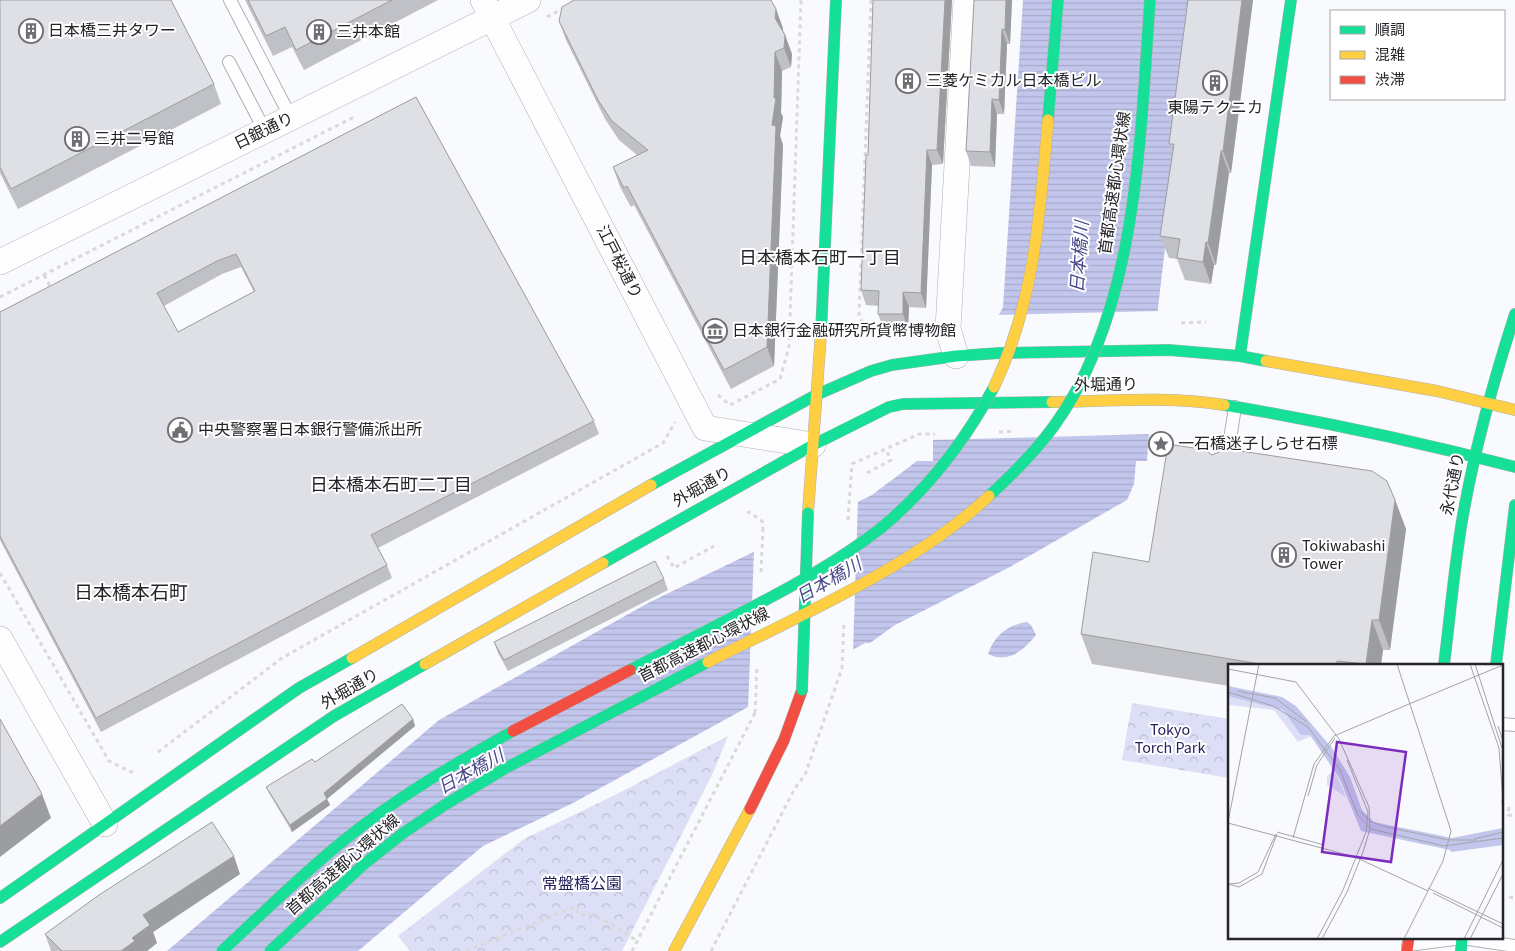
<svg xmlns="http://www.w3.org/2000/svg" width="1515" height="951" font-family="'Source Sans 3','Noto Sans JP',sans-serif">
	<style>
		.forest { fill: url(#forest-crowns) }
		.water { fill: url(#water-rules) }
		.pier { fill: #f9fafd }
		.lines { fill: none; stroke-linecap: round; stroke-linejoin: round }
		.lane-casing { stroke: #afb0b3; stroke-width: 14 }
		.street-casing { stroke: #afb0b3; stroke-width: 26 }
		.fast-casing { stroke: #afb0b3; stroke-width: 12 }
		.slow-casing { stroke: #afb0b3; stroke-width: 12 }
		.jam-casing { stroke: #afb0b3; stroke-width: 12 }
		.path { stroke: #d9d9da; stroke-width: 3; stroke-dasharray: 4 4; stroke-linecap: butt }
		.lane { stroke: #fefeff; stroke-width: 12 }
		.street { stroke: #fefeff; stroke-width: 25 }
		.fast { stroke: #16e098; stroke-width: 11 }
		.slow { stroke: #ffcf43; stroke-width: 11 }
		.jam { stroke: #f24e42; stroke-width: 11 }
		.fast-bridge-casing { stroke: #afb0b3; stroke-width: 12; stroke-linecap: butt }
		.slow-bridge-casing { stroke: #afb0b3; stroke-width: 12; stroke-linecap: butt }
		.jam-bridge-casing { stroke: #afb0b3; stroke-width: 12; stroke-linecap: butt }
		.path-bridge { stroke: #d9d9da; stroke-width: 3; stroke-dasharray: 4 4; stroke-linecap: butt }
		.fast-bridge { stroke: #16e098; stroke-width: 11 }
		.slow-bridge { stroke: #ffcf43; stroke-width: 11 }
		.jam-bridge { stroke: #f24e42; stroke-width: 11 }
		.wall { fill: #c0c1c6; fill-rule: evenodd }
		.shaded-wall { fill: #9c9da1 }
		.building { fill: #dfe0e6; stroke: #9c9da1; fill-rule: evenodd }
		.labels { text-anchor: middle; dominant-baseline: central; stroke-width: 4; stroke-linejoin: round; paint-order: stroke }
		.poi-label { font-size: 16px; fill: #242429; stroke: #fff; text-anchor: start }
		.street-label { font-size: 16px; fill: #242429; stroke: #fff }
		.park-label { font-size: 16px; fill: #231f5c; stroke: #fff }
		.water-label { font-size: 18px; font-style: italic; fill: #48498b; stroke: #fff }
		.neighbourhood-label { font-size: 18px; fill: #242429; stroke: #fff }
		.quarter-label { font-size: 19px; fill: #242429; stroke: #fff }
		.inset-road { fill: none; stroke: #a4a4a8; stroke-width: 1 }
		.view { fill: #7b2cbf; fill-opacity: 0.15; stroke: #7b2cbf; stroke-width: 2.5 }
		.inset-edge { fill: none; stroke: #242429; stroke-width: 2.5 }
	</style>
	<defs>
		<pattern id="forest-crowns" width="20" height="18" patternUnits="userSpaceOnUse" patternTransform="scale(1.25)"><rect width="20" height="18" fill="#dcdff6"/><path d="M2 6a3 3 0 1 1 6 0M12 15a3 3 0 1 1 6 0" fill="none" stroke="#bdbfd3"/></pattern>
		<pattern id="water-rules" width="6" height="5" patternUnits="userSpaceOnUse" patternTransform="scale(1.25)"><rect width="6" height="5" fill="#c2c6ec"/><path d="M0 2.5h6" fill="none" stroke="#a7aaca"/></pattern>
	</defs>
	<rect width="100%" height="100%" fill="#f9fafd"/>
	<g class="forest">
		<polygon points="1132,703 1229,719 1229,778 1122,760"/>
		<polygon points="728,736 713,773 622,951 410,951 398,936 524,839 623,791"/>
	</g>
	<g class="water">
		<polygon points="1023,0 1194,0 1158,308 1147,461 1136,461 1134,484 1127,500 1008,568 895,625 870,643 865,643 573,803 483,846 358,951 167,951 439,720 650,602 872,495 917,461 933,461 933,438 959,393 1003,307"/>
		<path d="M 1027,622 L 1031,625 L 1036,635 C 1023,651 1008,664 988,654 C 994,636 1007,625 1027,622 Z"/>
	</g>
	<g class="pier">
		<polygon points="1161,311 1153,434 931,440 996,315"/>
		<polygon points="858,500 853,652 748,710 754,550"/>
	</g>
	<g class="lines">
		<defs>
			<g id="lane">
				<polyline points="230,0 291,118"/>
				<polyline points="229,62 265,131"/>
				<polyline points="1226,466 1235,407"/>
				<polyline points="1501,724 1515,725"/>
				<polyline points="1408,945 1462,938 1515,946"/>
			</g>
			<g id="street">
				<polyline points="483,0 705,428 813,445"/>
				<polyline points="0,262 528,0"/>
				<polyline points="956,356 948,329 966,0"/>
				<polyline points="0,639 105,824"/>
			</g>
			<g id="fast">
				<polyline points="821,333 836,0"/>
				<polyline points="1240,356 1291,0"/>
				<path d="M 1224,405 C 1322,421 1419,442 1515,467"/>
				<polyline points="651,485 816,395 871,371 892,365 956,356 1000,353 1169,350 1240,356 1266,361"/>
				<polyline points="603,563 813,445 889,407 903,404 1052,402"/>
				<path d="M 1444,665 C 1450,617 1454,569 1462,521 C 1474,451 1493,382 1515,314"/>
				<polyline points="1496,665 1515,505"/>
				<polyline points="0,898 299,688 352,658"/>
				<polyline points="0,942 334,716 425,664"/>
				<polyline points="1461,951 1462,937"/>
			</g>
			<g id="slow">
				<polyline points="1266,361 1437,391 1515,410"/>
				<path d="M 1052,402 C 1109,401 1168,396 1224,405"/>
				<polyline points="808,513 821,333"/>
				<polyline points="352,658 651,485"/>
				<polyline points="425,664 603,563"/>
				<polyline points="674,951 750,809"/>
			</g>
			<g id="jam">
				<polyline points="750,809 784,740 802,690"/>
				<polyline points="1407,951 1409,937"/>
			</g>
		</defs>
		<use href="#lane" class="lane-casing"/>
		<use href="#street" class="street-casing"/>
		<use href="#fast" class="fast-casing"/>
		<use href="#slow" class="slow-casing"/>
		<use href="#jam" class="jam-casing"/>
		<g class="path">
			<polyline points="871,0 859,316 869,333 894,334 925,331"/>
			<polyline points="547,17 564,8"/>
			<polyline points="44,275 52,290"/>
			<polyline points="0,297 354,117"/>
			<polyline points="1181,323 1206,322"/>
			<polyline points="906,325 914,325 914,332"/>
			<polyline points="718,395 730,405 780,379 789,347 801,0"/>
			<polyline points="999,432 1015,431"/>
			<polyline points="867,473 891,460 886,449"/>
			<polyline points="747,513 749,512 762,521 763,528"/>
			<polyline points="848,520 852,464 919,434 935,434"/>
			<polyline points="667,556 674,568 714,546"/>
			<polyline points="0,573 109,761 131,772 134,771"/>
			<polyline points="158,752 282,658 663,443 675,422"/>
			<polyline points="1509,807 1508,815 1515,816"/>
			<polyline points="1509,897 1515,898"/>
			<polyline points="466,951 574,907 580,915 594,915 615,926 637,941"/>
			<polyline points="632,951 755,713"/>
			<polyline points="711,951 795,788 805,775 842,668 844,621"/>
		</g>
		<use href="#lane" class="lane"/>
		<use href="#street" class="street"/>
		<use href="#fast" class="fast"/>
		<use href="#slow" class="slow"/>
		<use href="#jam" class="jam"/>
		<defs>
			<g id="fast-bridge">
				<polyline points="1048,120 1058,0"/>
				<path d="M 989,496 C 1013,474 1035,452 1054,426 C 1138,310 1140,138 1150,0"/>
				<path d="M 630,670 C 667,651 704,632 741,613 C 789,588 838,562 881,528 C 928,489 965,441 994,387"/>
				<polyline points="802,690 808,513"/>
				<path d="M 222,951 C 262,914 301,875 343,841 C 396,798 454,764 513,731"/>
				<polyline points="270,951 363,865 402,834 443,806 504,769 708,662"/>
			</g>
			<g id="slow-bridge">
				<path d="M 994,387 C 1035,301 1040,213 1048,120"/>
				<path d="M 708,662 C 802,614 912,568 989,496"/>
			</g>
			<polyline id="jam-bridge" points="513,731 630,670"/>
		</defs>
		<use href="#fast-bridge" class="fast-bridge-casing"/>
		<use href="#slow-bridge" class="slow-bridge-casing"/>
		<use href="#jam-bridge" class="jam-bridge-casing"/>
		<g class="path-bridge">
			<polyline points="761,572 763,528"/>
			<polyline points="755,713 757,666"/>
		</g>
		<use href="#fast-bridge" class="fast-bridge"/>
		<use href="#slow-bridge" class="slow-bridge"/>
		<use href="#jam-bridge" class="jam-bridge"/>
	</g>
	<g class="wall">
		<polygon points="0,0 214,84 221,104 18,209 0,173"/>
		<polygon points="245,0 438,0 304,70 292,47 273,56"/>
		<polygon points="873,0 952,0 943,164 932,165 926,308 909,307 908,329 884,329 878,314 878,306 866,305 861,290 868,155"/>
		<polygon points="974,0 1012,0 1010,44 1007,44 1004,114 997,114 995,167 971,166 966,151"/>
		<polygon points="1188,0 1253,0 1231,173 1229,173 1216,265 1214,265 1211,284 1185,280 1177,259 1169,258 1160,236 1172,152 1169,144"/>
		<polygon points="559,21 783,28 783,31 785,35 792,54 791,67 782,71 781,113 783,117 780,136 783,145 774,366 731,389 634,205 631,207 620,187 613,167 637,155 619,140 605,119 566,40"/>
		<path d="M 416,97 L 594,421 L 599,434 L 378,548 L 387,565 L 392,578 L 101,732 L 0,540 L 0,312 ZM 241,267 L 254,292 L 178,332 L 164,306 L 222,274 Z"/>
		<polygon points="1212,455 1395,500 1406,529 1390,650 1383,650 1381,665 1229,665 1229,686 1092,664 1081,634 1149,562"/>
		<polygon points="664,579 668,590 508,671 498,653 494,642"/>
		<polygon points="413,719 415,726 327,799 330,805 292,832 269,793 266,787 315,762"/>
		<polygon points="240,874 153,932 157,943 147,951 51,951 45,934"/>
	</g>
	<g class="shaded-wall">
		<polygon points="945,0 952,0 943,164 937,150"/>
		<polygon points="1006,0 1012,0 1010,44 1005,30"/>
		<polygon points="1242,0 1253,0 1231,173 1223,151"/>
		<polygon points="776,9 783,28 782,37 775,18"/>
		<polygon points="1002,29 1007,44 1004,114 999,100"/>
		<polygon points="785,35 792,54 791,67 784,48"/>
		<polygon points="775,52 782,71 781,113 783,117 780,136 783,145 774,366 767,347 772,125"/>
		<polygon points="992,99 997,114 995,167 990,152"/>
		<polygon points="927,150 932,165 926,308 921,293"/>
		<polygon points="1221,151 1229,173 1216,265 1208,243"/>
		<polygon points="1206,242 1214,265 1211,284 1203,262"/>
		<polygon points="903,292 909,307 908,329 903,314"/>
		<polygon points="1395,500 1406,529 1390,650 1379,620"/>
		<polygon points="1372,620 1383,650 1381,665 1366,665 1366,664"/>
		<polygon points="413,719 415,726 327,799 330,805 292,832 290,825 324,793"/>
		<polygon points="42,794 51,818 0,857 0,826"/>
		<polygon points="234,856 240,874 153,932 157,943 147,951 121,951 132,938 143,915"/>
	</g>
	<g class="building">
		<polygon points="0,0 171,0 214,84 11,189 0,167"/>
		<polygon points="248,0 392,0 296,50 285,27 266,36"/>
		<polygon points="574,0 771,0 776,9 775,18 785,35 784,48 775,52 774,98 776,98 772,125 776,126 767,347 724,370 627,186 624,188 613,167 648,150 612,121 598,100 559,21 562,7"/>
		<polygon points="873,0 945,0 937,150 927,150 921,293 903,292 903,314 878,314 879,291 861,290 866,155 868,155"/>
		<polygon points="974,0 1006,0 1005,30 1002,29 999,100 992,99 990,152 966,151"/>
		<polygon points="1188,0 1242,0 1223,151 1221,151 1208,243 1206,242 1203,262 1177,258 1180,239 1160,236 1174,144 1169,144"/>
		<path d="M 416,97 L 594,421 L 371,535 L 387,565 L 96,718 L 0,536 L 0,312 ZM 236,254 L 255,291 L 178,332 L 157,293 L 217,261 Z"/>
		<polygon points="1168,444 1193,448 1194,444 1205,445 1208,452 1212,455 1219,452 1221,448 1372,471 1387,481 1395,500 1379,620 1372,620 1366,664 1337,661 1337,665 1266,665 1081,634 1093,552 1149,562"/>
		<polygon points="655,561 664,579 504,660 494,642"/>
		<polygon points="402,704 413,719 324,793 327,799 290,825 266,787 312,759 315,762"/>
		<polygon points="0,719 42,794 0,826"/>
		<polygon points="212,822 234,856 143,915 150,925 132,938 135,941 121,951 62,951 45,934 99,895"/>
	</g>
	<defs>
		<symbol id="building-ring" viewBox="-11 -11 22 22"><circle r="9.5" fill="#fff" stroke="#6f6f73" stroke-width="1.5"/><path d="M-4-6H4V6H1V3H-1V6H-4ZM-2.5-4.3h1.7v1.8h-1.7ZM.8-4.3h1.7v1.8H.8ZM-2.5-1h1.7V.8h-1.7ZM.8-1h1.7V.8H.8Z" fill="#6f6f73"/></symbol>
		<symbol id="museum-ring" viewBox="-11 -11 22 22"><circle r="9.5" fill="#fff" stroke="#6f6f73" stroke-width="1.5"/><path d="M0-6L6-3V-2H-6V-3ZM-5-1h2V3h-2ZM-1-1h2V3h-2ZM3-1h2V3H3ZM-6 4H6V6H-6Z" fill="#6f6f73"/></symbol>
		<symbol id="civic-ring" viewBox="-11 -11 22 22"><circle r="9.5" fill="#fff" stroke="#6f6f73" stroke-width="1.5"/><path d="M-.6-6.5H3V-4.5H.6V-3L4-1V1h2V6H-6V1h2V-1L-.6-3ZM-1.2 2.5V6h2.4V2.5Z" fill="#6f6f73"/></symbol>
		<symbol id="sight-ring" viewBox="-11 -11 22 22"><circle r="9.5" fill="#fff" stroke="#6f6f73" stroke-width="1.5"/><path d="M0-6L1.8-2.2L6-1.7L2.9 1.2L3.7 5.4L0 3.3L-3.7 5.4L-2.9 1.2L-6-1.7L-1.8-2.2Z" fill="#6f6f73"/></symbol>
	</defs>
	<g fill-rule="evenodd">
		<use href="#building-ring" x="17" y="17" width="28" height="28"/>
		<use href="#building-ring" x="305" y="18" width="28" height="28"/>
		<use href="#building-ring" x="894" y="67" width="28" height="28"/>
		<use href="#building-ring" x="1201" y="69" width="28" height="28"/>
		<use href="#building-ring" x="63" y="125" width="28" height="28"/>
		<use href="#museum-ring" x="701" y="317" width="28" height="28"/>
		<use href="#civic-ring" x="166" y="416" width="28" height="28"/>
		<use href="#sight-ring" x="1147" y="430" width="28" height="28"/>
		<use href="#building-ring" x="1270" y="541" width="28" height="28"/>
	</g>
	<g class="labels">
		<g class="poi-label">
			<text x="48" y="31">日本橋三井タワー</text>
			<text x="336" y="32">三井本館</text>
			<text x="926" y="81">三菱ケミカル日本橋ビル</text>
			<text x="1215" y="108" text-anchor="middle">東陽テクニカ</text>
			<text x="94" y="139">三井二号館</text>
			<text x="732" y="331">日本銀行金融研究所貨幣博物館</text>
			<text x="198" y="430">中央警察署日本銀行警備派出所</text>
			<text x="1178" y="444">一石橋迷子しらせ石標</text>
			<text x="1302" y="546">Tokiwabashi<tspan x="1302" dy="18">Tower</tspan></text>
		</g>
		<g class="street-label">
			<text transform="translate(264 131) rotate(-26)">日銀通り</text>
			<text transform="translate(1115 183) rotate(-82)">首都高速都心環状線</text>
			<text transform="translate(619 262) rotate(63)">江戸桜通り</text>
			<text transform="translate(1106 385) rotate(-1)">外堀通り</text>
			<text transform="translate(1453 484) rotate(-79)">永代通り</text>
			<text transform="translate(702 487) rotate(-29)">外堀通り</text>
			<text transform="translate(704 645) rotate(-27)">首都高速都心環状線</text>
			<text transform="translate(350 689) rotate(-30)">外堀通り</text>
			<text transform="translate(343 865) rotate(-41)">首都高速都心環状線</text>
		</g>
		<g class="park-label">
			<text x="1170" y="730">Tokyo<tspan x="1170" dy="18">Torch Park</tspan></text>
			<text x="582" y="884">常盤橋公園</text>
		</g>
		<g class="water-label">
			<text transform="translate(1080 257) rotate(-86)">日本橋川</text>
			<text transform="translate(829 581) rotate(-30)">日本橋川</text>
			<text transform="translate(471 772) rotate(-29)">日本橋川</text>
		</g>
		<g class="neighbourhood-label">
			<text x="820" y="258">日本橋本石町一丁目</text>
			<text x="391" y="485">日本橋本石町二丁目</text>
		</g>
		<g class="quarter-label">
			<text x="131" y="593">日本橋本石町</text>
		</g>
	</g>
	<g transform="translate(1228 664)">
		<rect width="275" height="275" fill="#f9fafd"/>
		<path d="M 0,30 L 57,47 L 83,72 L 70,78 L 46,46 L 0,41 ZM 106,107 L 112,118 L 118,133 L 99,121 L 99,112 Z" fill="#dcdff6"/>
		<path d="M 0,22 L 54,33 L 68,42 L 104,84 L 122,113 L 134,146 L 146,158 L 224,174 L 275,164 L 275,181 L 223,188 L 222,186 L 133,167 L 112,115 L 82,71 L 73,71 L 55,46 L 0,32 Z" fill="#c2c6ec"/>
		<path class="inset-road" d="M 169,0 L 223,167 L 215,197 L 176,275M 242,0 L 271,84 L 275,136M 247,0 L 274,84M 0,5 L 68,18 L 111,75 L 141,143 L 142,165 L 135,188 L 119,228 L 94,275M 9,27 L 47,34 L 79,58M 0,28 L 45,42 L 80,63 L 112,106 L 130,151 L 143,165 L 216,182 L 275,174M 181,40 L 275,1M 270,62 L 275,77M 80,132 L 89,101 L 107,74M 274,135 L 275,150M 131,147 L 142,157 L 154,162 L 220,176 L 248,176M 0,158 L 31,0M 0,159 L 127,193 L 200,227M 49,168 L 96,181M 65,174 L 86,100 L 106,72 L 181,40M 246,175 L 275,168M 0,220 L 11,223 L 34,210 L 49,170M 1,220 L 11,219 L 30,208 L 48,170M 200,224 L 275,260M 205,229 L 275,264M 89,275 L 115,226 L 138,168 L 140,148 L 119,96M 236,275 L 275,196M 242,275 L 275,210"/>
		<path class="view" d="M 109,78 L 178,88 L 163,198 L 94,188 Z"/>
		<rect width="275" height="275" class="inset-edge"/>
	</g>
	<rect x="1330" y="10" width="175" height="90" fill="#ffffff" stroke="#a7a7a9"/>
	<rect x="1340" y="26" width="25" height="8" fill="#16e098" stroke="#a7a7a9"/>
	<text x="1375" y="35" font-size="15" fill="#242429">順調</text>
	<rect x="1340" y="51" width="25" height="8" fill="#ffcf43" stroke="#a7a7a9"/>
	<text x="1375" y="60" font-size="15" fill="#242429">混雑</text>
	<rect x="1340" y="76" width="25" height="8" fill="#f24e42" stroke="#a7a7a9"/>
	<text x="1375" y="85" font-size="15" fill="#242429">渋滞</text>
</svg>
